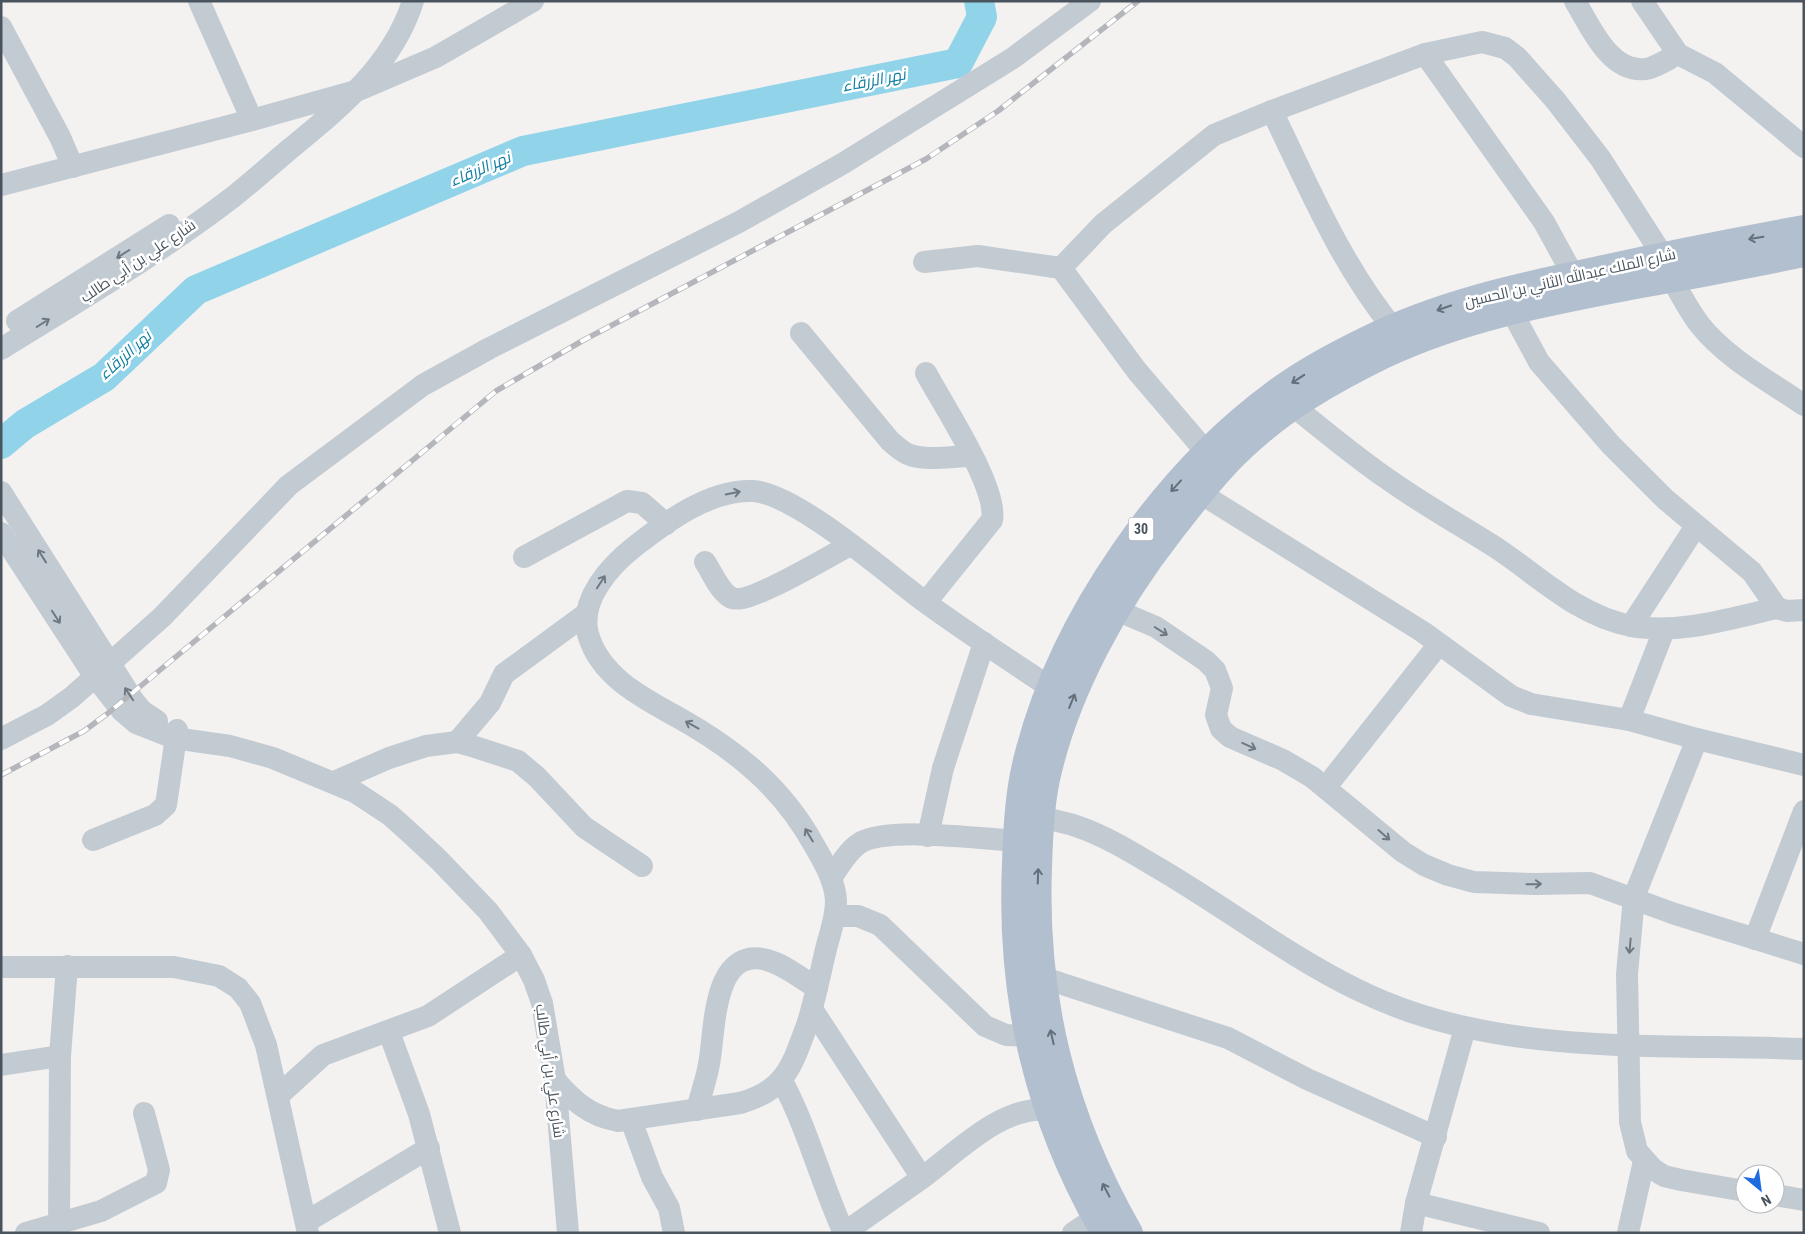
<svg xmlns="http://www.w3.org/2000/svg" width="1805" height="1234" font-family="'Roboto Condensed',Cairo,sans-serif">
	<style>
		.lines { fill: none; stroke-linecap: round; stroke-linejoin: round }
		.river { stroke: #91d4ea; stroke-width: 30 }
		.minor { stroke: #c3cbd2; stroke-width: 22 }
		.major { stroke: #b2bfcf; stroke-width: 28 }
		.rail-casing { stroke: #b4b6bb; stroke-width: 5.5 }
		.rail { stroke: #fff; stroke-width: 4; stroke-dasharray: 11; stroke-linecap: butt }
		.oneway { stroke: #636f7a }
		.oneway2 { stroke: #6e7881 }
		.labels { text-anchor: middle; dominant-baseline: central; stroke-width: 5; stroke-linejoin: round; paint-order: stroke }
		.shield { fill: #fff; stroke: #80878e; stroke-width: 1 }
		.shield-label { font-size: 14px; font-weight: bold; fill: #49545e }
		.street-label { font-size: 15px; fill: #49545e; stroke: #fff }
		.water-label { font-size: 16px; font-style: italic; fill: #117ea2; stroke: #fff }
	</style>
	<rect width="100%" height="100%" fill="#f4f1f1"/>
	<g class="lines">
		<polyline class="river" points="1,444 25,424 104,377 196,290 523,151 958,63 982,17 979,1"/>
		<g class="minor">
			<polyline points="199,1 252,120"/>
			<path d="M 1575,1 C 1590,26 1610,74 1646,69 C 1657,67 1668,59 1678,54"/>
			<polyline points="1642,1 1678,54 1715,73 1804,147"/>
			<polyline points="1,27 60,137 73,167"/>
			<polyline points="1425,54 1544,222 1573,275"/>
			<path d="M 1272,111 C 1308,185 1340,263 1393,328"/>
			<polyline points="1,185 252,120 359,90 436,57 533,1"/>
			<polyline points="924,262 978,256 1061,268 1137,371 1207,453"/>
			<polyline points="1061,268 1103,224 1214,135 1272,111 1425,54 1482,42 1505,48 1517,57 1556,101 1600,158 1663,256"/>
			<path d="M 1672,279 C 1681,295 1689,311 1700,325 C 1726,358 1769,381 1804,405"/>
			<polyline points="1511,310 1539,362 1611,445 1665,499 1752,572 1777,608"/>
			<polyline points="17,321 169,225"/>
			<path d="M 801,333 L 890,441 C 896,446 903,453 910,455 C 928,461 953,456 972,456"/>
			<path d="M 1,349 C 80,300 160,253 233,197 C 253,181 272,164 291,148 C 341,107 393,65 413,1"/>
			<path d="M 1293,406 C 1325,431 1355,457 1389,480 C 1424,505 1462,526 1498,549 C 1541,578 1579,616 1631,626 C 1679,635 1731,618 1777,608 L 1787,611 L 1804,610"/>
			<polyline points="1,492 133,700 142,711 157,721"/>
			<polyline points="1200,493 1423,632 1511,696 1531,704 1629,720 1697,739 1804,765"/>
			<polyline points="1,533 95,677 122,711 136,723 174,738 230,746 273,758 355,792 390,815 409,832 439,860 488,911 521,955 534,980 542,1003 555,1080 568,1233"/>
			<polyline points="524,557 627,501 642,503 666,524"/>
			<path d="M 705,562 C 712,572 720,593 732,598 C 749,605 831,555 850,545"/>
			<path d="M 926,602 L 992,520 C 998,487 943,405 926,373"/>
			<polyline points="1116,610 1156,627 1206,661 1215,670 1222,688 1216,715 1221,729 1230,737 1283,760 1312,777 1403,852 1424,865 1448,875 1474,882 1535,884 1590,883 1675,914 1804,954"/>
			<polyline points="1631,626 1696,526"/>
			<polyline points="1629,720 1664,630"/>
			<polyline points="1,739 47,715 72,697 162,617 289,485 423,385 490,348 739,222 842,164 1013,58 1090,1"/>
			<polyline points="1697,739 1634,897 1627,974 1630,1122 1637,1151 1653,1169 1664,1176 1681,1180 1745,1191"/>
			<polyline points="457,742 490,703 504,674 586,614"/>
			<polyline points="334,782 389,758 426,746 457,742 475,747 518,761 537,777 584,827 642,866"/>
			<polyline points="1326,787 1439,644"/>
			<path d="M 1040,817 C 1052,820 1064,822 1076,826 C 1103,835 1128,850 1153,865 C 1221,904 1285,954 1356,989 C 1494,1058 1654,1043 1804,1049"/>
			<polyline points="928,836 943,768 984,643"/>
			<polyline points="93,840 155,815 166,805 177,730"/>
			<path d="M 831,878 C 839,867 846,853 857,845 C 882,825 983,839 1017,841"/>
			<polyline points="835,916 858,916 880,925 985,1026 1006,1035 1028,1036"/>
			<polyline points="1755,939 1804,811"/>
			<polyline points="1,967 174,967 219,976 238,988 250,1003 266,1045 308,1233"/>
			<polyline points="1041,977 1228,1038 1307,1079 1436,1137"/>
			<path d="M 812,1009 L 922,1178 C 956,1153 1002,1105 1047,1110"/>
			<polyline points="389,1032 419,1114 450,1233"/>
			<polyline points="1,1065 60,1056"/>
			<path d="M 555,1080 C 573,1101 590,1116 618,1121 L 740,1103 C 785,1091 792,1066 807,1025 C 815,1000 820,974 826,949 C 830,933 836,918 836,901 C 835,881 824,862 814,845 C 782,787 736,750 679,718 C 643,698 600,677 588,634 C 579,600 610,566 634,547 C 666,522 710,489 753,491 C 797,494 887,574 925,602 C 966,632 1009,660 1051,688"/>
			<path d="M 782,1081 C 808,1129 821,1183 844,1233"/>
			<polyline points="279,1095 323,1055 428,1016 521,955"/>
			<path d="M 697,1110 C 701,1093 708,1075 710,1058 C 715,1025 714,946 767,960 C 785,965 802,979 817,988"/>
			<polyline points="631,1120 652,1177 669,1208 674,1233"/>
			<polyline points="1775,1195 1804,1200"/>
			<polyline points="1416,1203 1539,1233"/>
			<polyline points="306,1222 429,1148"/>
			<polyline points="59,1225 60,1056 67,966"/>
			<polyline points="26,1233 101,1211 156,1183 159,1170 144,1113"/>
			<polyline points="844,1233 922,1178"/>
			<polyline points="1073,1233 1096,1217"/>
			<polyline points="1411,1233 1416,1203 1465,1028"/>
			<polyline points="1628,1233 1644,1161"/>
		</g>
		<g class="major">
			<path d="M 1105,1233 C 1038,1117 1010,998 1016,865 C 1017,828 1019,789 1029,753 C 1064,618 1164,475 1276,393 C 1304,372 1336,355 1367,340 C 1438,305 1513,288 1590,272 C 1661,256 1732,242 1804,229"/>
			<path d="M 1129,1233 C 1063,1118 1033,1000 1038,867 C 1039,838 1040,808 1046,779 C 1065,692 1115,601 1170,531 C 1193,502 1215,472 1242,447 C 1283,408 1332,380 1383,355 C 1461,318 1546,302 1630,286 C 1688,276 1746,265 1804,253"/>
		</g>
		<defs>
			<polyline id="rail" points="1,775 84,731 107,714 496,391 582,341 926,159 998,111 1138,1"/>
		</defs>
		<use href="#rail" class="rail-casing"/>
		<use href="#rail" class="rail"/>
	</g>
	<defs><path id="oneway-shaft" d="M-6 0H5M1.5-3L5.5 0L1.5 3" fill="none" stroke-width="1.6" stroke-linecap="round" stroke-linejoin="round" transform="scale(1.25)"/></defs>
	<g class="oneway">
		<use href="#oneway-shaft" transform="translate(1756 238) rotate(170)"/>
		<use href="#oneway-shaft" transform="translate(1444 308) rotate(161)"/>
		<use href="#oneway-shaft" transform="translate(1298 379) rotate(147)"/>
		<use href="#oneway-shaft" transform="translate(1176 486) rotate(132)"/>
		<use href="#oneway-shaft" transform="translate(1072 701) rotate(-68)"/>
		<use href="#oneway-shaft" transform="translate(1038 876) rotate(-88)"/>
		<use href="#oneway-shaft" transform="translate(1052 1037) rotate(-103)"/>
		<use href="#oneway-shaft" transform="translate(1106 1190) rotate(-118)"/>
	</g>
	<g class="oneway2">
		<use href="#oneway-shaft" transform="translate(123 254) rotate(148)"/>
		<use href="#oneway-shaft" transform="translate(43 323) rotate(-32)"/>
		<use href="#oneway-shaft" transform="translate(733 493) rotate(-11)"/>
		<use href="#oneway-shaft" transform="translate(42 556) rotate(-122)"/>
		<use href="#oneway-shaft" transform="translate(601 582) rotate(-57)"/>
		<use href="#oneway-shaft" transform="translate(56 617) rotate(57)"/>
		<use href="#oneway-shaft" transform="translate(1161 631) rotate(32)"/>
		<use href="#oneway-shaft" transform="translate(129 694) rotate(-124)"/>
		<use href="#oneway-shaft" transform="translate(692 725) rotate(-151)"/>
		<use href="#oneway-shaft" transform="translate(1249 746) rotate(24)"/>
		<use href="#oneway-shaft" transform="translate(809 835) rotate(-121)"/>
		<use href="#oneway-shaft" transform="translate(1384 835) rotate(41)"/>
		<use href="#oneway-shaft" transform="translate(1534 884) rotate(-1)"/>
		<use href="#oneway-shaft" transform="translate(1630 946) rotate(95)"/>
	</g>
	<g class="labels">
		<rect class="shield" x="1128.5" y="517.5" width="25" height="23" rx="4"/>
		<g class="shield-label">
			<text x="1141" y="529">30</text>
		</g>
		<g class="street-label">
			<text transform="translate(138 261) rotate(-34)">شارع علي بن أبي طالب</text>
			<text transform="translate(1570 278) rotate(-13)">شارع الملك عبدالله الثاني بن الحسين</text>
			<text transform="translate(550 1071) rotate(82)">شارع علي بن أبي طالب</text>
		</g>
		<g class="water-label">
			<text transform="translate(874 80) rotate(-11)">نهر الزرقاء</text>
			<text transform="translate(480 169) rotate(-23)">نهر الزرقاء</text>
			<text transform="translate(125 355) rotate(-42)">نهر الزرقاء</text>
		</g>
	</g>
	<rect width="1805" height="1234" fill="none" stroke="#49545e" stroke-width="5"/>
	<g transform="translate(1760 1189) rotate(151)"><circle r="24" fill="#ffffff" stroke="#b6bbbf"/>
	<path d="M0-4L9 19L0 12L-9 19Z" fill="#1f6be0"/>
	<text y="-8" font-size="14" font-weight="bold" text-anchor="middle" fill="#49545e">N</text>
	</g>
</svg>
